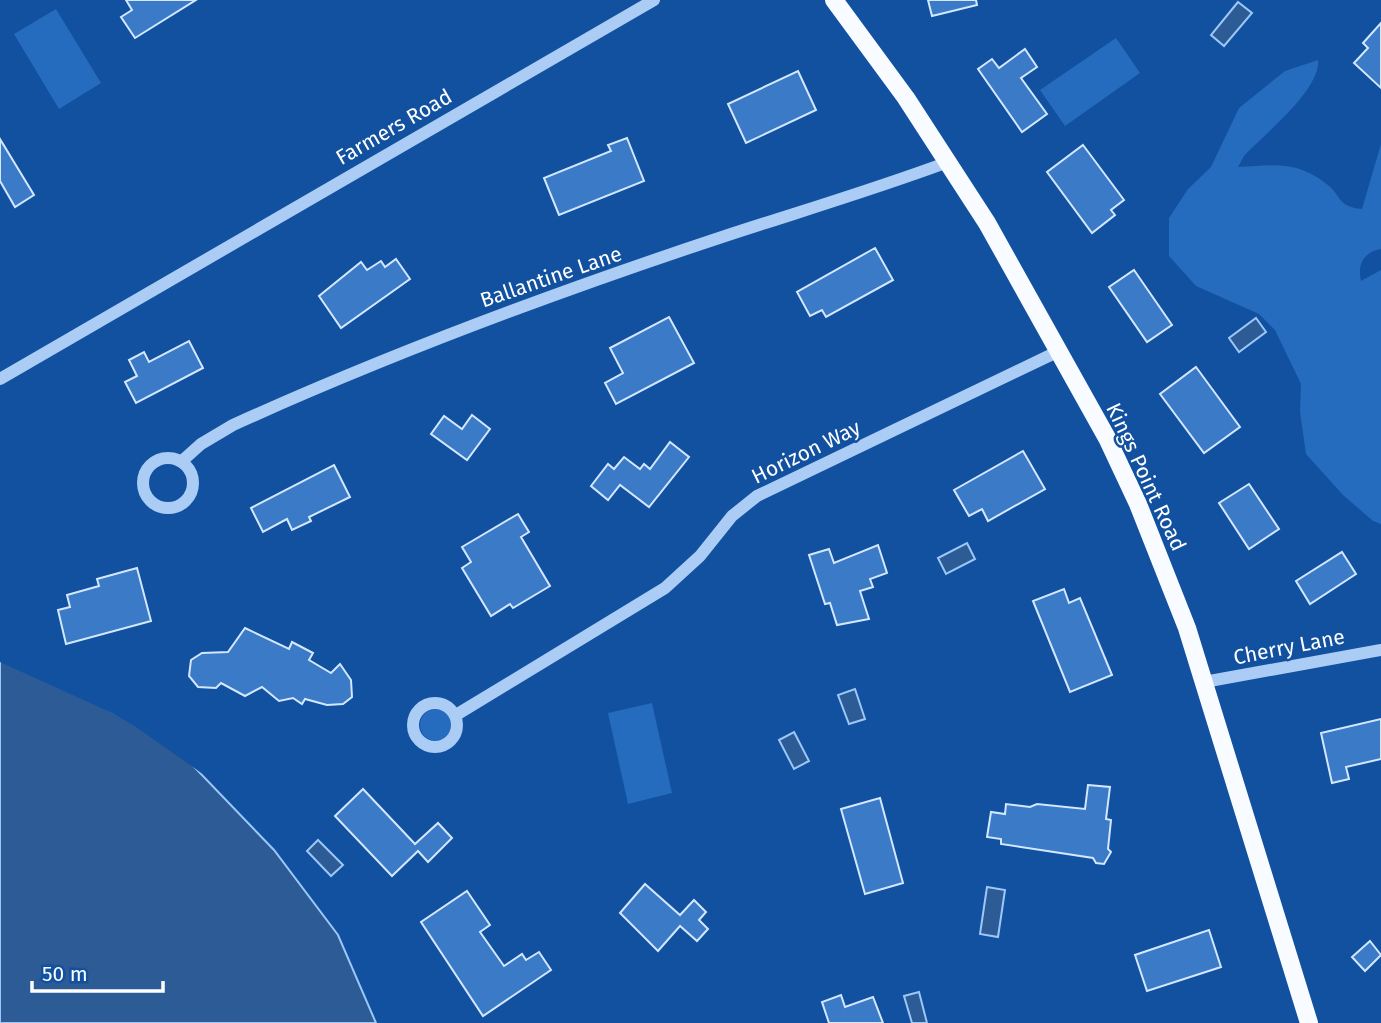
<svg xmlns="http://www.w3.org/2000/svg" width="1381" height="1023" font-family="'Fira Sans',sans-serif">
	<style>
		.green { fill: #256bbe }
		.water { fill: #2d5b95; stroke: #9cc7f8; stroke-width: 2 }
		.pier { fill: #1251a0 }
		.building { fill: #3b7ac7; stroke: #d3e7fe; stroke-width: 2 }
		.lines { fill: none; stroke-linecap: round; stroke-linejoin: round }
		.minor { stroke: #aaccf5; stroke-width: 12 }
		.major { stroke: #f8fbff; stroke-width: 18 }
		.labels { text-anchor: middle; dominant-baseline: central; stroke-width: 5; stroke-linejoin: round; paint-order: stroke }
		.street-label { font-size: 21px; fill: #fff; stroke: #1251a0 }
	</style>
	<rect width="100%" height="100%" fill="#1251a0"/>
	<g class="green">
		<polygon points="56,9 101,83 59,109 14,34"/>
		<polygon points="1116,38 1140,73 1065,126 1040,90"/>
		<path d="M 1318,60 C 1321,90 1264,134 1244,156 L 1238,167 C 1274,165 1297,160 1328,185 C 1343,198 1337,206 1362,209 L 1381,144 L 1381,249 C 1364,252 1357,264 1361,281 L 1381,270 L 1381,524 L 1373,521 L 1343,495 L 1306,454 L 1300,412 L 1301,384 L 1275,330 L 1259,314 L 1196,286 L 1169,256 L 1169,218 L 1188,189 L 1211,167 L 1239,108 L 1285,71 Z"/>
		<polygon points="652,703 672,793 628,804 608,713"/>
		<circle cx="436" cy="725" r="16"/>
	</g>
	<g class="water">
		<polygon points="1238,2 1252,13 1224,46 1211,35"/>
		<polygon points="1256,318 1266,332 1239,352 1229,338"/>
		<polygon points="967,543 975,559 946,574 938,558"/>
		<polygon points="0,658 29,665 176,748 274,850 338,935 376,1023 0,1023"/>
		<polygon points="855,689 865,719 849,724 838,695"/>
		<polygon points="794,732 809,761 794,769 779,740"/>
		<polygon points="318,840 343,865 331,876 307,851"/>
		<polygon points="987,887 1005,890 998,937 980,934"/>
		<polygon points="919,992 927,1023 912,1023 904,996"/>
	</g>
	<polygon class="pier" points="0,655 25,660 135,718 178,746 223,792 207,777 136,727 110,712 0,662"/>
	<g class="building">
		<polygon points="126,0 196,0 135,38 121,17 132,10"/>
		<polygon points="928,0 976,0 977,5 932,16"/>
		<polygon points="1381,23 1381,88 1354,63 1368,48 1363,43"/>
		<polygon points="1025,49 1037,67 1021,78 1047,114 1022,132 978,69 992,59 999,68"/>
		<polygon points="798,71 816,110 746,143 728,104"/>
		<polygon points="627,138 644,181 559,215 544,178 611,151 608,145"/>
		<polygon points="0,139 34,195 15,207 0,181"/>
		<polygon points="1083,145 1124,200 1111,210 1115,215 1092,233 1047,172"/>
		<polygon points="875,248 893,280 826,317 822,310 810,316 797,292"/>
		<polygon points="396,259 410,279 341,328 319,296 361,262 367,270 381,261 385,267"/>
		<polygon points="1134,270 1172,325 1147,342 1109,287"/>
		<polygon points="669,317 694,363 616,404 605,383 623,373 610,348"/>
		<polygon points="189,341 203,368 136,403 125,382 137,376 129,360 144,352 149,362"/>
		<polygon points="1196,367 1240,427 1204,453 1160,394"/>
		<polygon points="472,415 490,429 467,460 431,434 444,416 462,429"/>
		<polygon points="670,442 689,457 649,507 620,485 608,500 591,486 608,464 614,469 624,457 640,469 644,464 650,469"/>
		<polygon points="1023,451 1045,489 988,521 982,509 969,516 954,490"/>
		<polygon points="334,465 350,497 309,517 311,521 292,530 287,519 263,532 251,508"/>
		<polygon points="1249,484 1279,529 1249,549 1219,503"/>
		<polygon points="518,514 529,532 521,537 550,586 513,608 510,604 491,616 462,568 471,562 462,547"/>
		<polygon points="878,545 887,573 870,579 873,587 860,591 869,619 837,625 830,603 825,604 809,555 829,549 834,563"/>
		<polygon points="1342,552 1356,574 1310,604 1296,581"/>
		<polygon points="137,568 151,621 66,644 58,610 70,607 67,595 99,586 97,579"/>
		<polygon points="1064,589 1069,603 1080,598 1112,675 1070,692 1033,601"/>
		<polygon points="245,628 289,649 292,642 313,653 309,660 331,673 340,664 351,680 352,697 343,704 327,705 305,699 302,704 293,698 279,701 262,687 245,696 221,683 216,688 198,687 189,676 191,660 202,653 228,652"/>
		<polygon points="1381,719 1381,759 1346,767 1349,779 1332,783 1321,733"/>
		<polygon points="1088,785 1110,787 1106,819 1111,820 1108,849 1111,852 1104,864 1096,863 1093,858 1001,844 1001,839 987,837 991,812 1005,814 1006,804 1030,807 1037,804 1085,809"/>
		<polygon points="363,789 415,844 438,823 452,838 428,862 418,851 392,876 335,816"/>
		<polygon points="880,798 903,883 865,894 841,809"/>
		<polygon points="645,884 680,915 694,900 706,912 699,920 708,929 697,941 680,926 658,951 620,913"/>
		<polygon points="467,891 490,925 480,932 504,966 522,954 526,960 539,952 551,970 483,1016 421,922"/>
		<polygon points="1209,930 1221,967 1147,991 1135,955"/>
		<polygon points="1370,941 1381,955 1365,971 1352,957"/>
		<polygon points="841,995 845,1007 873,997 883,1023 829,1023 822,1002"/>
	</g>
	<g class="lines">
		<g class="minor">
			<polyline points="0,379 654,0"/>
			<circle cx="168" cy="483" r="25"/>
			<path d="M 182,461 L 201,444 L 233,425 C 392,353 556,292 722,237 C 798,212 873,190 948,162"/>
			<polyline points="1204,682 1381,650"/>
			<circle cx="435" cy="725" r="22"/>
			<polyline points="456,715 665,588 700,556 732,516 757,496 1059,351"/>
		</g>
		<polyline class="major" points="834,0 906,98 987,223 1107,438 1138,504 1187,628 1309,1023"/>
	</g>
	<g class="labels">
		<g class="street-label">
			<text transform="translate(394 127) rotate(-30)">Farmers Road</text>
			<text transform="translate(551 277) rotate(-19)">Ballantine Lane</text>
			<text transform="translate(806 452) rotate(-26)">Horizon Way</text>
			<text transform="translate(1146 477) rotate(65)">Kings Point Road</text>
			<text transform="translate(1289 647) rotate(-11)">Cherry Lane</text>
		</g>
	</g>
	<path d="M32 981v10h131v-10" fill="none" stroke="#ffffff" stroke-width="3.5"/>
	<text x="42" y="981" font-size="21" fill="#ffffff" stroke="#1251a0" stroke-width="5" paint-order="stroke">50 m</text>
</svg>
